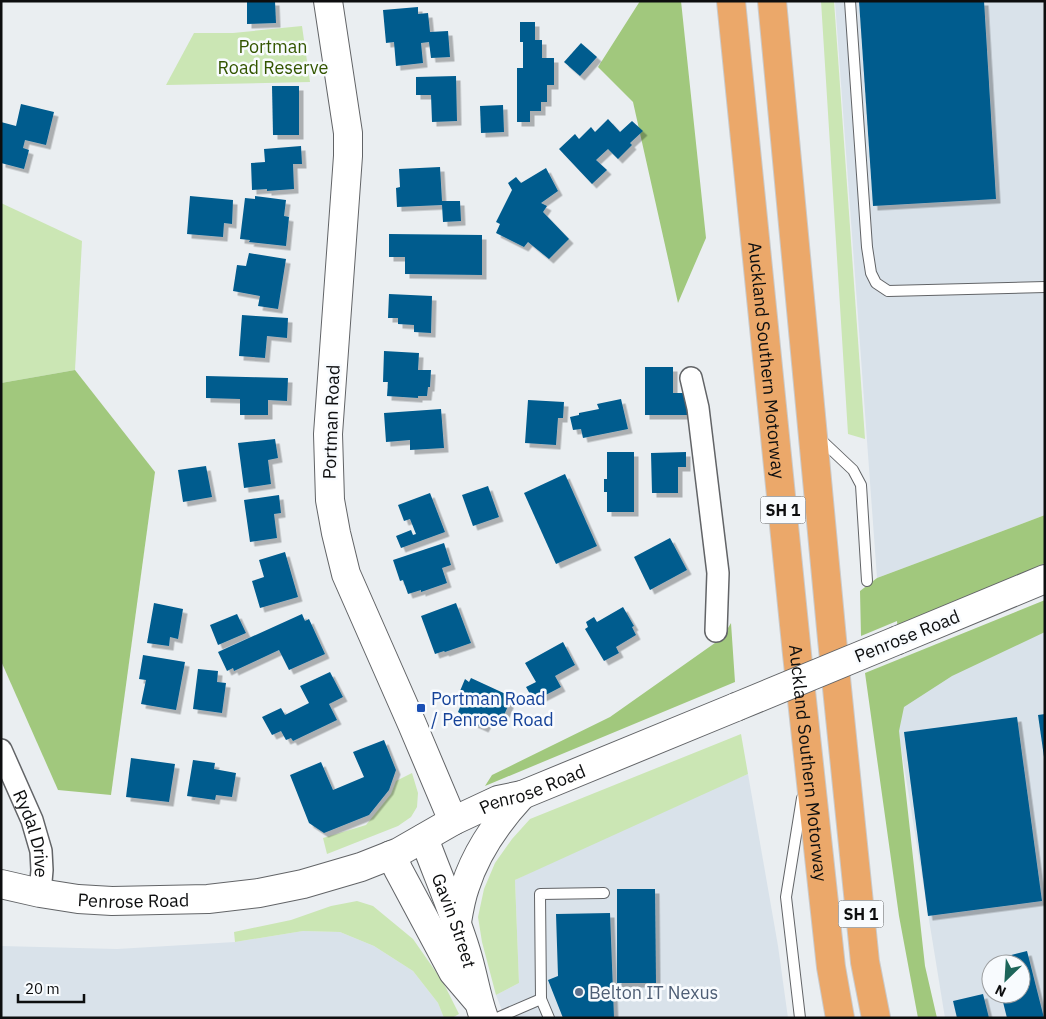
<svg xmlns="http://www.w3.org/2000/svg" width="1046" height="1019" font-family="'IBM Plex Sans',sans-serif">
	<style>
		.built { fill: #d9e2ea; fill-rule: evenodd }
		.green { fill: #cbe6b4 }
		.forest { fill: #a1c87d }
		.building { fill: #005c8e; filter: url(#shadow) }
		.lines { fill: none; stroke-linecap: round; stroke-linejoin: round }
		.lane-casing { stroke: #626467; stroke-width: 12 }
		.street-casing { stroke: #626467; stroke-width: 24 }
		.secondary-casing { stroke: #626467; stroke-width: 30 }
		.highway-casing { stroke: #cacaca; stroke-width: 30 }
		.lane { stroke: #fff; stroke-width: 10 }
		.street { stroke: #fff; stroke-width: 21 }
		.secondary { stroke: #fff; stroke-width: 28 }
		.highway { stroke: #eba86a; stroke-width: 28 }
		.secondary-bridge-casing { stroke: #626467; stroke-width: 30; stroke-linecap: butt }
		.secondary-bridge { stroke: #fff; stroke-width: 28 }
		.transit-dot { fill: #1a4fb4; stroke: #f8fbfe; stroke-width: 2 }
		.service-dot { fill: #5c6f8a; stroke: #f8fbfe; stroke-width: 2 }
		.labels { text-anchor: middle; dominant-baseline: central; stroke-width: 5; stroke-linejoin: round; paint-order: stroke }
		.shield { fill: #f8fbfe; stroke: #545557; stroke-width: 1 }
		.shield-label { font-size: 16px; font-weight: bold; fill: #0d0e0f }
		.park-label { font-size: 18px; fill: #350; stroke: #f8fbfe }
		.street-label { font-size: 18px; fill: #0d0e0f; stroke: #f8fbfe }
		.transit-label { font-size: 18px; fill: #164399; stroke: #f8fbfe; text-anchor: start }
		.service-label { font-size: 18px; fill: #4e5e75; stroke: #f8fbfe; text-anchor: start }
	</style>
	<defs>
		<filter id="shadow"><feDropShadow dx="4.5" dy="4.5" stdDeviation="0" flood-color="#0004"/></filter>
	</defs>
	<rect width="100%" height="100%" fill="#eaeef1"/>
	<g class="built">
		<polygon points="835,1 1045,1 1045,515 877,578"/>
		<path d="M 1045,622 L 1045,1018 L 945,1018 L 892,692 ZM 991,964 L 1021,964 L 1021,994 L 991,994 Z"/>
		<polygon points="748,774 778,946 788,1018 505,1018 496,995 519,983 515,880 608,834"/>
		<polygon points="303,931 340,932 374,946 413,971 438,1003 444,1018 1,1018 1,946 117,949 235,942"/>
	</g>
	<g class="green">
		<polygon points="821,1 834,1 865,439 848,434"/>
		<polygon points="302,26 310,82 166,85 194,33 233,33"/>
		<polygon points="1,203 82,241 75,370 1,383"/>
		<polygon points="741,734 748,774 515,880 519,983 496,995 482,942 478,917 484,889 495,863 512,839 530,819"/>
		<polygon points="412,773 418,793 417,807 411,817 398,826 327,854 323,838 366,825 391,794 396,781"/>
		<polygon points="357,901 373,906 413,939 443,982 459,1014 452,1018 444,1018 438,1003 413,971 374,946 340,932 303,931 235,942 234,932 291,920 331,906"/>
	</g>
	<g class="forest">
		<polygon points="640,1 681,1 706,238 678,303 633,102 598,67"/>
		<polygon points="75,370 155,472 111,795 58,790 1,661 1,383"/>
		<polygon points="1045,515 1045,563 898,632 897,621 861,636 860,591 877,578"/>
		<polygon points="1045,600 1045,632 952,676 904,707 899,731 925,966 937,1018 918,1018 899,916 865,673"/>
		<polygon points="731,623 735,682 485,786 492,775 610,717 722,638"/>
	</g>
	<g class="building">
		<polygon points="247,1 275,1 276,23 247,24"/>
		<polygon points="859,1 984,1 996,199 873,206"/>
		<polygon points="418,7 418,14 428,13 430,32 448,31 450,57 431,58 429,42 421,43 423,63 396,66 394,42 386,43 383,10"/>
		<polygon points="520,22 535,22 535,40 542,40 542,58 554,58 554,85 547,85 547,102 541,102 541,111 530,111 530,122 517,122 517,68 523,68 523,42 520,42"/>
		<polygon points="581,43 597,57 580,76 564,62"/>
		<polygon points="456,76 457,121 432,122 431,95 416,95 416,77"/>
		<polygon points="272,86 299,86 299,135 273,135"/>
		<polygon points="21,104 54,112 46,145 25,140 23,148 29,150 24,169 1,163 1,122 16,126"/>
		<polygon points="503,105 504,132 481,133 480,106"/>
		<polygon points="608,119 620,132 632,121 643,131 630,143 632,145 618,159 608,149 596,160 607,170 592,184 559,149 575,134 579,139 591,127 595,132"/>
		<polygon points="301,146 302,164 293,164 294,189 267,191 267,189 252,190 251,163 265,162 264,149"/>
		<polygon points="440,167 442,201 460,201 461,221 443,222 442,205 397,207 396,188 400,187 399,169"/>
		<polygon points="546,168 558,191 541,203 547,206 543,212 569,239 549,259 528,242 524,247 496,233 500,224 496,222 512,190 508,183 516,177 521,183"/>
		<polygon points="190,196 233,200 232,224 224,223 223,237 187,234"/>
		<polygon points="255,196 286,200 284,216 289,217 286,246 249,242 250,240 240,239 245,198 255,199"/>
		<polygon points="389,234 482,235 482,275 405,274 405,257 389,257"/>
		<polygon points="249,253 286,259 278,309 258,306 260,296 233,291 237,265 246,266"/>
		<polygon points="389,294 432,296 431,333 414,332 414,325 398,324 398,318 388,318"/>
		<polygon points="242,315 288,318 287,338 267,336 265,358 239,356"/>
		<polygon points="384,351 419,353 418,370 431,370 430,387 428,387 427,396 418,396 418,398 387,396 388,382 383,382"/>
		<polygon points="645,367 673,367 673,393 687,393 687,415 645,415"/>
		<polygon points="206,376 288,378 287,401 268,400 268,415 240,415 240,399 206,398"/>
		<polygon points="621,399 628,429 583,438 581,429 573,430 570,417 579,415 579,413 599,409 597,404"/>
		<polygon points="528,400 564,402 563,418 558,418 556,445 525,443"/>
		<polygon points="441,409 444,448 410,450 410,440 386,442 384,413"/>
		<polygon points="275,439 278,458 268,460 271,484 244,488 238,443"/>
		<polygon points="607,452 634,452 634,512 607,512 607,492 604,492 604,479 607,479"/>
		<polygon points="686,452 686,467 678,467 678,493 652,493 651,453"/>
		<polygon points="206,466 212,497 183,502 178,470"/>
		<polygon points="565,474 597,546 556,564 524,493"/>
		<polygon points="488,486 499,517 473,526 462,495"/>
		<polygon points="430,493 445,532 401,548 396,536 411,530 413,535 416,534 410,519 404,521 398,505"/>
		<polygon points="279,495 281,513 274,514 277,538 250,542 244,500"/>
		<polygon points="670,538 687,570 650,590 634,557"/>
		<polygon points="444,543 451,565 442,568 447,583 421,592 421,590 408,594 403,580 400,581 393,560"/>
		<polygon points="285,552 298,597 260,608 252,581 264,577 259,560"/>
		<polygon points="154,603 183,609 178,639 170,637 169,646 147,643"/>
		<polygon points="456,603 471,643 445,652 444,651 435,654 421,616"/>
		<polygon points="623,607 634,626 632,627 636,635 616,647 619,653 604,661 585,629 588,627 586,622 594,617 597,622"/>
		<polygon points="237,614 246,633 218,645 210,625"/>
		<polygon points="302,614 305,621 309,619 325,654 289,670 279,650 234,671 233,668 227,671 218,652"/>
		<polygon points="563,642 575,665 555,676 561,687 534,701 526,687 536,682 525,663"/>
		<polygon points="143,655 185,662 176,710 141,704 146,680 139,679"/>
		<polygon points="198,669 218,671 217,682 226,683 222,713 193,709"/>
		<polygon points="330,672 343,697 329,704 337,720 293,741 291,738 286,740 281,731 272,735 262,717 281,708 285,715 309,703 300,686"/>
		<polygon points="471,678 512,697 501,722 490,717 484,728 460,717 461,714 458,712 466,693 460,691 465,679 469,682"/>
		<polygon points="1045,714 1045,757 1044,757 1038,715"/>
		<polygon points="1017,717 1042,901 928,916 904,732"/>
		<polygon points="384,740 396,770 389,790 369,815 324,833 309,823 290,775 321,762 333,790 364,777 353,752"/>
		<polygon points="131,758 175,764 169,802 126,797"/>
		<polygon points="193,760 215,763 214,769 236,773 232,797 216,795 215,800 187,796"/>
		<polygon points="617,889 655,889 656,983 617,983"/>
		<polygon points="610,913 614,1018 563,1018 548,980 558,976 556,914"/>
		<polygon points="1027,951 1044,1018 1007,1018 1001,994 1021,994 1021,964 993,964 992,960"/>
		<polygon points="983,994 989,1018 957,1018 953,1001"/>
	</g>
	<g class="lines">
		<defs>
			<g id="lane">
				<polyline points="850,1 867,247 871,273 876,283 888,291 1045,287"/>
				<polyline points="818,437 853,470 861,485 867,581"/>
				<polyline points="497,1018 541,999"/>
				<polyline points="549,1018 541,999 540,894 604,893"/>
				<polyline points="800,1018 786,897 802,798"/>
			</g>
			<g id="street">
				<polyline points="691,378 698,408 718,573 716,631"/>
				<path id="s1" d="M 1,750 L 32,820 L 41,851 L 42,870 L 40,893"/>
			</g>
			<g id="secondary">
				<polyline points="328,1 348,133 348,156 328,434 330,500 336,533 346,574 412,724 453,821"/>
				<polyline points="898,640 1045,579"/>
				<path id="s2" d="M 424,838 C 438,876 454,912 466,951 C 473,973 476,996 484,1018"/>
				<polyline points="391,855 399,871 453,972 476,999"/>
				<path id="s3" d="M 1,884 L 40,893 L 78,899 L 112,901 L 208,899 L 259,893 L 303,884 L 361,867 L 399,852 L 453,821 L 498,800 L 522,795 L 736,707"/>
				<path d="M 457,922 C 459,910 461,898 465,887 C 476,852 497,822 522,795"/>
			</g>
			<g id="highway">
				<path id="s4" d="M 731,1 L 797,654 L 831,967 L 840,1018"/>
				<polyline points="772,1 832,639 865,962 876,1018"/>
			</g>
		</defs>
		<use href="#lane" class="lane-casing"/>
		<use href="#street" class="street-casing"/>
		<use href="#secondary" class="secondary-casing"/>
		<use href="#highway" class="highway-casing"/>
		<use href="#lane" class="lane"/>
		<use href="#street" class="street"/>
		<use href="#secondary" class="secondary"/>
		<use href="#highway" class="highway"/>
		<defs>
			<polyline id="secondary-bridge" points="736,707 898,640"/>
		</defs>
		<use href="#secondary-bridge" class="secondary-bridge-casing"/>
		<use href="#secondary-bridge" class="secondary-bridge"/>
	</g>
	<rect class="transit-dot" x="416" y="703" width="10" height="10" rx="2.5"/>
	<circle class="service-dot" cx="579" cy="992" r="5"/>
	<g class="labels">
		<g class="shield">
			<rect x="760.5" y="496.5" width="45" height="27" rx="4"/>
			<rect x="838.5" y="900.5" width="45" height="27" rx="4"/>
		</g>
		<g class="shield-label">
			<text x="783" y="510">SH 1</text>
			<text x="861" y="914">SH 1</text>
		</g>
		<g class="park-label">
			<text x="273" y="46">Portman<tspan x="273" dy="21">Road Reserve</tspan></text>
		</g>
		<g class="street-label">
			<text stroke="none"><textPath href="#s4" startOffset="361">Auckland Southern Motorway</textPath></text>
			<text transform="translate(331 422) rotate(-88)">Portman Road</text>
			<text transform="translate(907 636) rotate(-22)">Penrose Road</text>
			<text stroke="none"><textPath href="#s4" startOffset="766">Auckland Southern Motorway</textPath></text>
			<text stroke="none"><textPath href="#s3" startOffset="554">Penrose Road</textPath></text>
			<text stroke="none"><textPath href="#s1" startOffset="90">Rydal Drive</textPath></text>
			<text stroke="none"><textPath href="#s3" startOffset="134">Penrose Road</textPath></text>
			<text stroke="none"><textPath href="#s2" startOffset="88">Gavin Street</textPath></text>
		</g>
		<g class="transit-label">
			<text x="431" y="698">Portman Road<tspan x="431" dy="21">/ Penrose Road</tspan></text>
		</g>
		<g class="service-label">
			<text x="589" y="992">Belton IT Nexus</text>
		</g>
	</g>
	<rect width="1046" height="1019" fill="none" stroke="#0d0e0f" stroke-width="5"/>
	<g transform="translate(1006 979) rotate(205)"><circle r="24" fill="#f8fbfe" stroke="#9a9c9e"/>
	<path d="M0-4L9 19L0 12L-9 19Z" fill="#1d655a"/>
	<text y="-8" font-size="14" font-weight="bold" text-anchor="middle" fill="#0d0e0f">N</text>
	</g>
	<path d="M18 994v8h66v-8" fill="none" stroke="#0d0e0f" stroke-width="2.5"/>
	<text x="25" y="994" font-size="15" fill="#0d0e0f" stroke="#f8fbfe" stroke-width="4" paint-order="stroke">20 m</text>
</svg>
